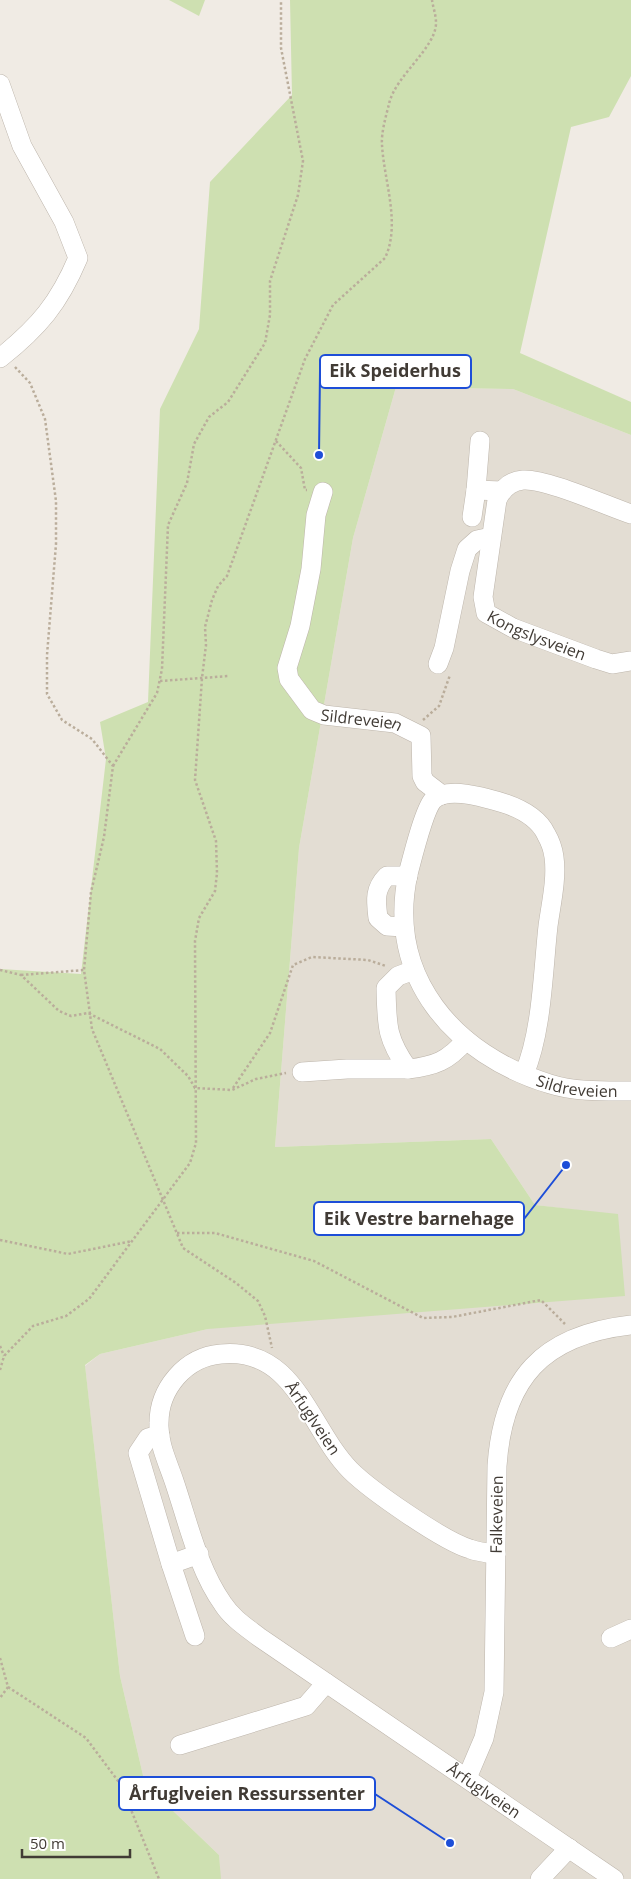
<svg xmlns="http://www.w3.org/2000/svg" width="631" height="1879" font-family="'Open Sans',sans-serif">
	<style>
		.residential { fill: #e3ddd3 }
		.green { fill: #cee0b1 }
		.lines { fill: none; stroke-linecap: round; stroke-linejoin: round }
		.minor-casing { stroke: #bdb5ab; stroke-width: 20 }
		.path { stroke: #baad9b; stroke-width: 2.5; stroke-dasharray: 2.5 2.5; stroke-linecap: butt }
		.minor { stroke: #fff; stroke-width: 19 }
		.labels { text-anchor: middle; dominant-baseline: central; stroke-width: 4; stroke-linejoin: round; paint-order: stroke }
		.street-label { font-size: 16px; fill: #413b35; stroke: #fff }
		.leader { fill: none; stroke: #1d4ed8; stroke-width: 2 }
		.callout-dot { fill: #1d4ed8; stroke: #fff; stroke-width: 2 }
		.callout { fill: #fff; stroke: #1d4ed8; stroke-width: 2 }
		.callout-label { font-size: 18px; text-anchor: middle; font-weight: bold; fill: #413b35 }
	</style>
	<rect width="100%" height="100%" fill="#f0ebe4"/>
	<polygon class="residential" points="396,387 513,389 631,435 631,1879 220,1879 219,1855 145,1784 120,1676 85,1366 100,1354 208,1329 618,1215 535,1205 491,1139 275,1147 299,848 353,538"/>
	<g class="green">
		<polygon points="169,0 205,0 199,16"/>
		<polygon points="290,0 631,0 631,76 609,117 571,127 520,353 631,402 631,435 513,389 396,387 353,538 299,848 275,1147 491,1139 535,1205 618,1214 625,1296 208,1329 100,1354 85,1365 120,1676 145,1784 219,1855 221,1879 0,1879 0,969 81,974 106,759 100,722 148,702 160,409 199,329 210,182 292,95"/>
	</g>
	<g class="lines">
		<defs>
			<g id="minor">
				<path d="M 0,84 L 22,146 L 64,222 L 78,258 C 59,303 39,327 0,358"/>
				<polyline points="480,441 476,490 501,491"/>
				<path id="s1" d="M 323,492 L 316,515 L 311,569 L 300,626 L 287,668 L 289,679 L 312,710 L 324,715 L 395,723 L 421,736 L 422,776 L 425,782 L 442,795"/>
				<path id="s2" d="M 631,514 C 607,506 545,478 523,480 C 510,481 502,489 497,500 L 483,597 L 486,613 L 513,628 L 596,659 L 612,664 L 631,661"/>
				<polyline points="472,517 476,490"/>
				<polyline points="438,664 444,648 460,571 467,549 477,540 491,537"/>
				<path d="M 404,927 L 387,926 L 378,918 C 376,901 374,889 387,876 L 408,876"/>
				<path d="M 414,970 L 398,976 L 386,988 C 387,1025 386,1038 408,1069 C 435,1066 448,1061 466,1040"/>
				<polyline points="302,1072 347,1069 408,1069"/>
				<path id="s3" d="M 524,1074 C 542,1033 543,971 548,926 C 551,904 557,879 554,857 C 553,849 550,841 546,834 C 536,813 510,804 489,799 C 474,795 446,788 433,800 C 424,810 412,859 408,874 C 386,977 454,1055 550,1084 C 575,1092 605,1091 631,1091"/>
				<polyline points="160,1435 148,1438 138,1453 171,1564 199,1554"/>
				<path id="s4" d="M 496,1554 C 487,1553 478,1552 470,1549 C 443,1541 370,1490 350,1470 C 308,1427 296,1347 221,1354 C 185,1357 159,1389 159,1423 C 158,1443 168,1463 174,1481 C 188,1522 198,1569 223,1604 C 232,1618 246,1627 259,1637 L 614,1879"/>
				<polyline points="171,1564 195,1636"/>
				<polyline points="611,1638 631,1629"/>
				<polyline points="180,1745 306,1706 326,1683"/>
				<path id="s5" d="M 467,1778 L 484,1738 L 494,1692 L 497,1466 C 503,1379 542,1335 631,1325"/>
				<polyline points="540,1879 569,1848"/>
			</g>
		</defs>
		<use href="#minor" class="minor-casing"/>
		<g class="path">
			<polyline points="15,367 30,383 45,419 56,501 56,544 47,655 47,694 62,720 92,739 113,766 104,837 91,892 84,970 92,1029 183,1248 236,1283 258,1301 265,1316 272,1348"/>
			<polyline points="276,441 301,468 305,490 307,490"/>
			<polyline points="160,681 229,676"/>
			<polyline points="423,720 439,706 450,675"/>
			<polyline points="113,766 157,693 162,669 168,525 187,483 194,444 209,417 228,402 265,343 270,315 270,281 298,195 303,161 281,48 281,0"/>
			<polyline points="0,970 21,975 59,1011 71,1016 88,1013 160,1049 188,1076 195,1088 232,1090 256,1079 286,1073"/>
			<polyline points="21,975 84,970"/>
			<polyline points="233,1088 270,1033 293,965 312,957 368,960 386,966"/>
			<polyline points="177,1233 215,1233 314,1261 423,1318 452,1317 541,1300 565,1324"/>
			<polyline points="0,1240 68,1254 132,1241"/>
			<polyline points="0,1346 4,1356"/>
			<path d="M 0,1370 L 4,1356 L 33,1326 L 66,1316 L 89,1299 L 190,1163 L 196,1143 L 195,941 L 199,918 L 215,891 L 217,873 L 216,841 L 195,780 L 202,678 L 206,645 L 205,627 L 212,600 L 218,586 L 227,576 L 305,359 L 333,305 L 385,258 C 401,224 384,181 382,145 C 381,133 386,116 389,104 C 395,76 436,48 436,23 C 436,15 433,7 432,0"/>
			<polyline points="0,1658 8,1687 0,1698"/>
			<polyline points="8,1687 86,1738 121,1785 159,1879"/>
		</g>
		<use href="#minor" class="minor"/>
	</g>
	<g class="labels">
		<g class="street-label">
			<text stroke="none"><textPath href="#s2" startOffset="318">Kongslysveien</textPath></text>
			<text stroke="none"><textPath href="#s1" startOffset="281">Sildreveien</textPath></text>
			<text stroke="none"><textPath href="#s3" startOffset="758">Sildreveien</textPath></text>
			<text transform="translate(313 1418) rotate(56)">Årfuglveien</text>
			<text stroke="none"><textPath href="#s5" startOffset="268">Falkeveien</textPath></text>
			<text stroke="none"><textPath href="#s4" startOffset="971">Årfuglveien</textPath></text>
		</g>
	</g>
	<path class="leader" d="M319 455L320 371M566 1165L524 1219M450 1843L375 1794"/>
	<g class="callout-dot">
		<circle cx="319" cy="455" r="5"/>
		<circle cx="566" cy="1165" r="5"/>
		<circle cx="450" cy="1843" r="5"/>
	</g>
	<g class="callout">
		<rect x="320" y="355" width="151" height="33" rx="5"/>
		<rect x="314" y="1202" width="210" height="33" rx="5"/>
		<rect x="119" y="1777" width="256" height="33" rx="5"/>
	</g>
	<g class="callout-label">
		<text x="395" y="377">Eik Speiderhus</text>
		<text x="419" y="1225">Eik Vestre barnehage</text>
		<text x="247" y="1800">Årfuglveien Ressurssenter</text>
	</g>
	<path d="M22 1849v8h108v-8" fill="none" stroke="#413b35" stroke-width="2.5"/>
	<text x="30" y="1849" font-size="15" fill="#413b35" stroke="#ffffff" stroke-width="4" paint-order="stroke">50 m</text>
</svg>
